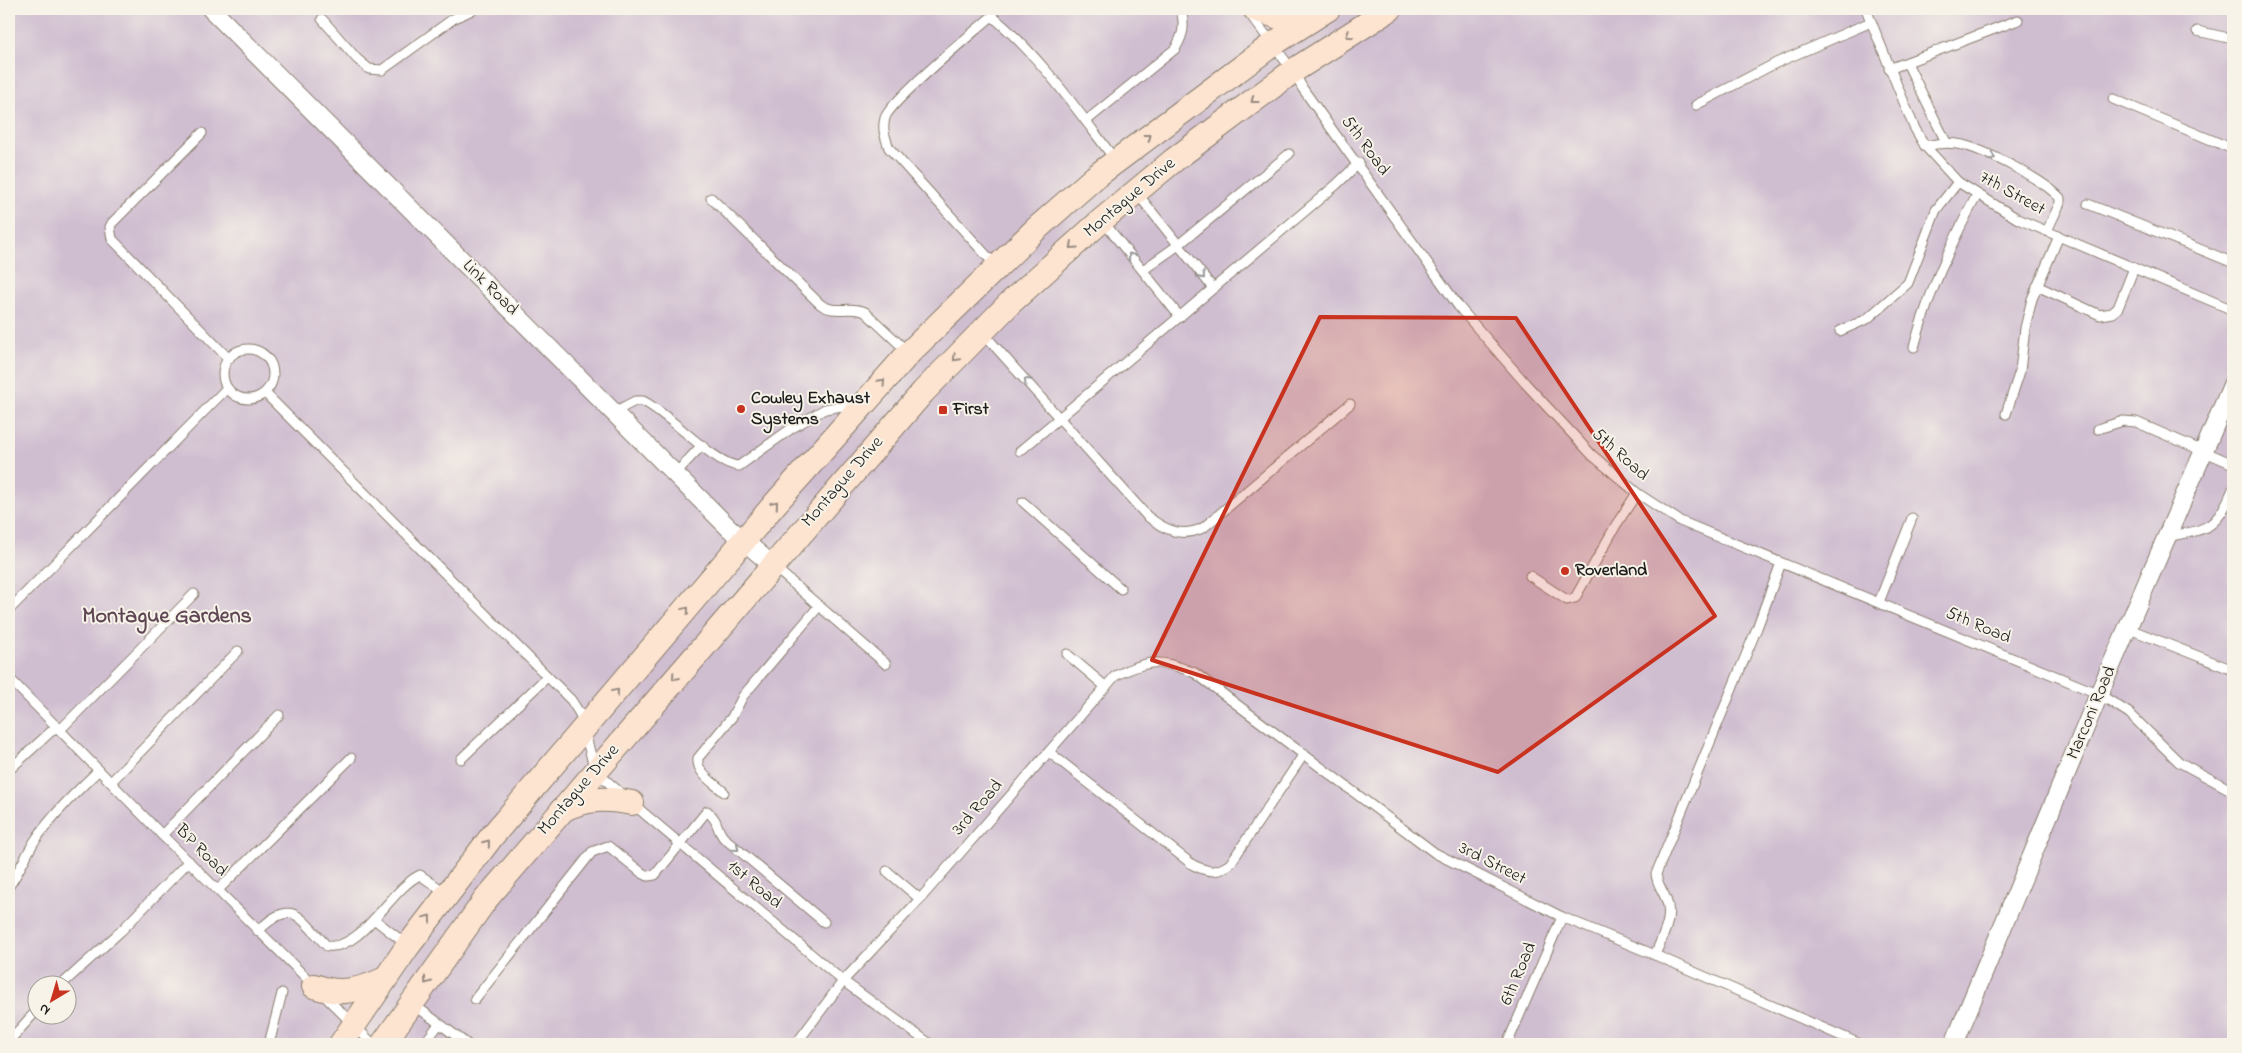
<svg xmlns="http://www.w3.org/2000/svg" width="2242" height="1053" font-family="'Indie Flower',sans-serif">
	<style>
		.industrial { fill: #cfbdd0; fill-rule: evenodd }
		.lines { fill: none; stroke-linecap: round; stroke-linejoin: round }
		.lane-casing { stroke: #887c6c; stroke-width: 11 }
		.street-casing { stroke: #887c6c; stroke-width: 20 }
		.secondary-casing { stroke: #887c6c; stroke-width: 26 }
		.lane { stroke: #fff; stroke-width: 9 }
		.street { stroke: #fff; stroke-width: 18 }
		.secondary { stroke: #fde4d1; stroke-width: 24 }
		.oneway { stroke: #988a80 }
		.oneway2 { stroke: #999 }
		.marked { fill: #c8321e; fill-opacity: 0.2; stroke: #c8321e; stroke-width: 4; stroke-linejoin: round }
		.poi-dot { fill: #c8321e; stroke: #f7f3e8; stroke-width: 2 }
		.labels { text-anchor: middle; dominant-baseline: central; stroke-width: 4; stroke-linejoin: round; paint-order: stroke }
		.street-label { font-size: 18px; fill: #1c1c1c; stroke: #f7f3e8 }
		.poi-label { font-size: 18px; font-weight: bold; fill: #1c1c1c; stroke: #f7f3e8; text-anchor: start }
		.district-label { font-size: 22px; font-weight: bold; fill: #5f4655; stroke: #f7f3e8 }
	</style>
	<rect width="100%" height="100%" fill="#f7f3e8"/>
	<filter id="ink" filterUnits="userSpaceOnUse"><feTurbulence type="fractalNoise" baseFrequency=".02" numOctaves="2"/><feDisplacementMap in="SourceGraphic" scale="10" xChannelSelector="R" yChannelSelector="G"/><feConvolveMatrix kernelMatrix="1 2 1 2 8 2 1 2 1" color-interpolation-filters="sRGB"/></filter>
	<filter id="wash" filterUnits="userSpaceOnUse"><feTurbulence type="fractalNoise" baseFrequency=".0096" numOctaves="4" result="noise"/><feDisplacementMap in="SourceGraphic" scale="20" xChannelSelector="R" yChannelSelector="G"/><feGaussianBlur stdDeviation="1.12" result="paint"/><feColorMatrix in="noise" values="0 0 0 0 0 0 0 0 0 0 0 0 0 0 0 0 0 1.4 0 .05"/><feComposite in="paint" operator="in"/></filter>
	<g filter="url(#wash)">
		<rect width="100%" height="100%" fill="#f3dbbb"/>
		<path class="industrial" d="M 9,9 L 2233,9 L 2233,1044 L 9,1044 ZM 38,986 L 68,986 L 68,1016 L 38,1016 Z"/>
	</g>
	<g filter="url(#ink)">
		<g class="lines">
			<defs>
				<g id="lane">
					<polyline points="1866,9 1914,127 1925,146 1958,182 2018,219 2233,310"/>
					<polyline points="1249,13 1293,71 1303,89 1459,307 1525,383 1592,455 1637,493 1680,521 2099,694 2129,713 2179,762 2229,789"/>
					<polyline points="322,19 357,59 369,69 382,70 453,19 474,9"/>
					<polyline points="2197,31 2233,39"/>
					<polyline points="1907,63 1946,142"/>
					<polyline points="1889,69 2018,20"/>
					<polyline points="2113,99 2233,149"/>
					<polyline points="1696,105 1776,63 1871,22"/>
					<path d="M 1086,121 L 1175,49 C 1184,34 1185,26 1181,9"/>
					<polyline points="202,133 112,223 110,227 112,239 229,359"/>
					<path d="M 1925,146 C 1938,143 1949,142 1963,145 C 1987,151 2044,180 2060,198 L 2060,203 L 2047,231"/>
					<polyline points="1136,192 1213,288"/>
					<path d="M 711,198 L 820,304 C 834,315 850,305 865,312 L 909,353"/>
					<polyline points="2088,204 2229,261 2233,261"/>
					<polyline points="1102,220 1180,317"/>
					<path d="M 996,266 L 889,148 C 885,137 882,129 885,118 C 890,101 974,32 992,16 C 1041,57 1077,110 1116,161"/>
					<polyline points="1143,270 1177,246 1289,154"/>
					<polyline points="2037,286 2100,315 2112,313 2118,308 2134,268"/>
					<polyline points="1840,331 1867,319 1908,283 1936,210 1958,182"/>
					<path d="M 983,333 L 1147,516 C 1165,530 1181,538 1203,528 L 1350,404"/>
					<path d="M 1914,347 C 1928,294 1951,243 1977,195"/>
					<circle cx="248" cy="374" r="25"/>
					<polyline points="265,393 571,700 580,714 595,771 623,795"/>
					<path d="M 614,412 L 635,401 L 643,401 C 670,414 714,465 739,466 L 792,428 L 825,409 L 859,403"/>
					<polyline points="2006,414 2020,371 2025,328 2032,299 2059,236"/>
					<polyline points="2098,429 2123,421 2136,422 2233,464"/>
					<polyline points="1020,451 1336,185 1359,163"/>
					<polyline points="675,474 702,445"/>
					<polyline points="1023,502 1121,589"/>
					<path d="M 2166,537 C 2208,529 2216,530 2233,489"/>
					<polyline points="773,566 886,664"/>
					<polyline points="1530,576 1567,600 1575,598 1616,525 1637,493"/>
					<polyline points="1879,602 1912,518"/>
					<polyline points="9,610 227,388"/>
					<polyline points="2127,628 2233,670"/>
					<polyline points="1067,654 1106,687"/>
					<polyline points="9,678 162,835 373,1044"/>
					<polyline points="60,730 194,594"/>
					<path d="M 1049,752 L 1193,865 C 1208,872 1216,874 1230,864 L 1304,754"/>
					<polyline points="461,759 547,677"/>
					<polyline points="9,770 57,726"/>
					<polyline points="111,782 238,651"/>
					<path d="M 724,792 C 714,783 696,773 698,758 L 732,717 L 743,696 L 819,606"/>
					<polyline points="633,804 843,981 930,1044"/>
					<polyline points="162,835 279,715"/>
					<polyline points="887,871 920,899"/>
					<path d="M 9,886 C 19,872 25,857 34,842 C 52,815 76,792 99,770"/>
					<polyline points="218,890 351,758"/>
					<polyline points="374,919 407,945"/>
					<path d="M 258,931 C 293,897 299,917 327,946 C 362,951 391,888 420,875 L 446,893"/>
					<path d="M 1655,955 C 1662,937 1674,918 1666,899 C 1662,889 1657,884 1656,874 L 1757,628 L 1781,563"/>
					<polyline points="60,986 121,931 189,861"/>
					<path d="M 475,999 L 592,852 L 608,846 L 642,873 L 648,876 L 655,875 L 707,811 C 720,822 715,827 723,837 L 824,922"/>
					<polyline points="413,1004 467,1044"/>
					<polyline points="9,1041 38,1009"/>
					<polyline points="269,1044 282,993"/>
					<polyline points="424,1044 439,1024"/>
					<path d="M 796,1044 L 843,981 L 920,899 L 1115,676 C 1150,659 1159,659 1195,673 L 1435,853 L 1562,917 L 1655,955 L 1860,1044"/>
					<polyline points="1507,1044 1562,917"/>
				</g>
				<g id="street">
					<polyline points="211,9 729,528 772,565"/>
					<polyline points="1954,1044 2099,694 2233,383"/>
				</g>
				<g id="secondary">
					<polyline points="1255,9 1282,18 1309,21"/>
					<path d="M 562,810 C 586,798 606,798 632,803"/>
					<path d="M 314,986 C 339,995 359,991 383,980"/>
					<polyline points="341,1044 408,946 493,835 774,505 909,353 1035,230 1095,177 1273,44 1328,9"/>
					<polyline points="383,1044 486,899 923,392 1010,303 1102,220 1174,160 1293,71 1390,9"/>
				</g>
			</defs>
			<use href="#lane" class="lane-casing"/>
			<use href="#street" class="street-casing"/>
			<use href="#secondary" class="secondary-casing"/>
			<use href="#lane" class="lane"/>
			<use href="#street" class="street"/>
			<use href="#secondary" class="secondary"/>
		</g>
		<defs><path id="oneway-chevron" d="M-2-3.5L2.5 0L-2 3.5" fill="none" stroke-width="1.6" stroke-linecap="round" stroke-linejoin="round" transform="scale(1.25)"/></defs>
		<g class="oneway">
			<use href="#oneway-chevron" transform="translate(1349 35) rotate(147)"/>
			<use href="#oneway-chevron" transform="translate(1254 100) rotate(143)"/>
			<use href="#oneway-chevron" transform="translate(1148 137) rotate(-37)"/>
			<use href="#oneway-chevron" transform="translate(1073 246) rotate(138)"/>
			<use href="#oneway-chevron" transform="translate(956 358) rotate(134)"/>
			<use href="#oneway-chevron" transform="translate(882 382) rotate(-47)"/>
			<use href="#oneway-chevron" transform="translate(775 504) rotate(-50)"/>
			<use href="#oneway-chevron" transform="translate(686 610) rotate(-50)"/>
			<use href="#oneway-chevron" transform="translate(675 677) rotate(131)"/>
			<use href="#oneway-chevron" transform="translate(616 692) rotate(-49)"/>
			<use href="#oneway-chevron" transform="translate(487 843) rotate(-51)"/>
			<use href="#oneway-chevron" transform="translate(428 918) rotate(-53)"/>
			<use href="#oneway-chevron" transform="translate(427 981) rotate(126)"/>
		</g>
		<g class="oneway2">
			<use href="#oneway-chevron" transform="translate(1992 157) rotate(26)"/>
			<use href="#oneway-chevron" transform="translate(1131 256) rotate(-129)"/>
			<use href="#oneway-chevron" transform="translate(1202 276) rotate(48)"/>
			<use href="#oneway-chevron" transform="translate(1027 381) rotate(-133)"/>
			<use href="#oneway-chevron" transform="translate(736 848) rotate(40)"/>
		</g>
	</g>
	<path class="marked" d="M 1320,317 L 1516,318 L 1715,616 L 1498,772 L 1152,660 Z"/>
	<g class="poi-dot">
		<circle cx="741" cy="409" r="5"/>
		<rect x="938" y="405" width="10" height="10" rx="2.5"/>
		<circle cx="1565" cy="571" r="5"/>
	</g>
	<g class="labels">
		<g class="street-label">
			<text transform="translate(1365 146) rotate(54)">5th Road</text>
			<text transform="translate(2012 194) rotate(29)">7th Street</text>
			<text transform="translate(1130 198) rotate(-40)">Montague Drive</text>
			<text transform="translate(490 288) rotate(45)">Link Road</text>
			<text transform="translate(1620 455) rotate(42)">5th Road</text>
			<text transform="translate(843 482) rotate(-49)">Montague Drive</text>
			<text transform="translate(1978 626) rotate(23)">5th Road</text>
			<text transform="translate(2092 713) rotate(-67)">Marconi Road</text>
			<text transform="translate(579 790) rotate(-49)">Montague Drive</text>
			<text transform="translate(978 808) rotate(-49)">3rd Road</text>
			<text transform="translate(201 851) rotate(45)">BP Road</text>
			<text transform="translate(1492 864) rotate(27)">3rd Street</text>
			<text transform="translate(754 885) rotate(40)">1st Road</text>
			<text transform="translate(1519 974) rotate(-67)">6th Road</text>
		</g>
		<g class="poi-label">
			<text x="751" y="399">Cowley Exhaust<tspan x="751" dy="21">Systems</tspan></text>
			<text x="953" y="410">First</text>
			<text x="1575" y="571">Roverland</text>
		</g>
		<g class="district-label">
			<text x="167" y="617">Montague Gardens</text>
		</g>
	</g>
	<rect width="2242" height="1053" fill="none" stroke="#f7f3e8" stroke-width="30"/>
	<g transform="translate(52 1000) rotate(218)"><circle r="24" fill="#f7f3e8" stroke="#9f9d96"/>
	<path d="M0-4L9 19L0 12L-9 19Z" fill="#c8321e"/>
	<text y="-8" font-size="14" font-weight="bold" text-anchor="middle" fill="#1c1c1c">N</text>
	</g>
</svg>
